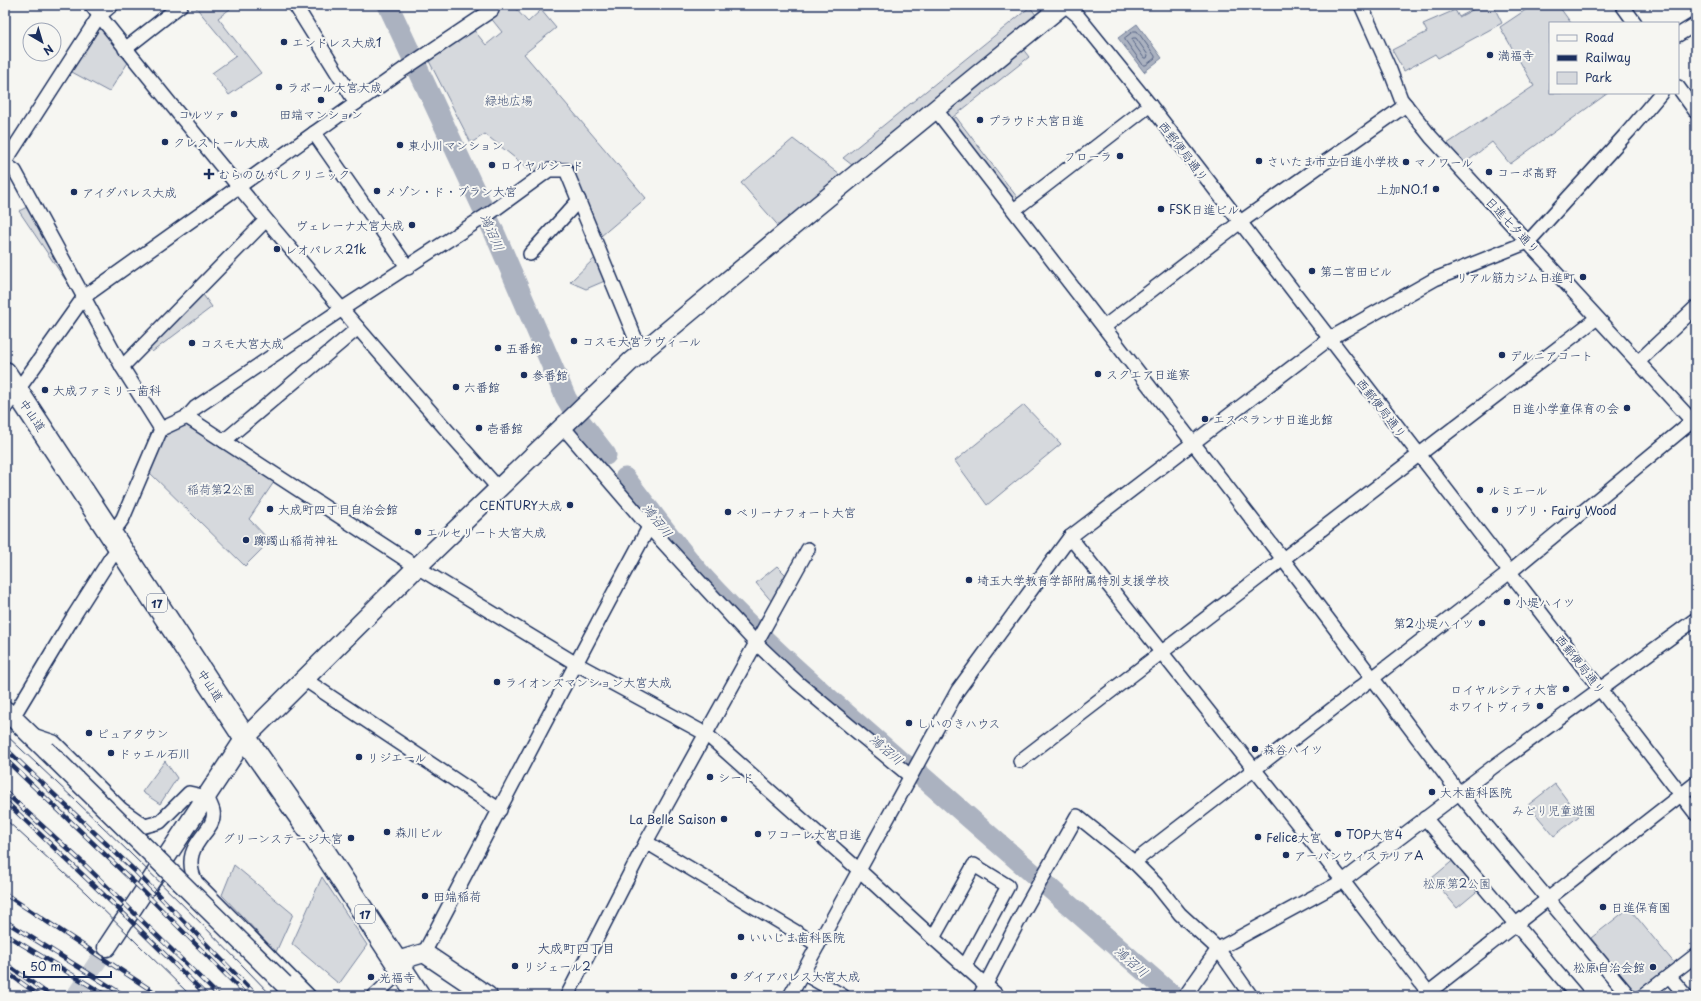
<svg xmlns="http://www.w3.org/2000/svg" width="1701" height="1001" font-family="'Playpen Sans','Klee One',sans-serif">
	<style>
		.green { fill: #d6d9dd; stroke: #78849e }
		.water { fill: #abb2c0; stroke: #717e99 }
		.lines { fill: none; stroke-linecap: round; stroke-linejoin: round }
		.shore { stroke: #556385; stroke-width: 1 }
		.river { stroke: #abb2c0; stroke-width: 21 }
		.secondary-tunnel { stroke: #caced4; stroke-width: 18; stroke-dasharray: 18 9; stroke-linecap: butt }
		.street-casing { stroke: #1b2f5e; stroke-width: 16 }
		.secondary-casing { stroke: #1b2f5e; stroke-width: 21 }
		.highway-casing { stroke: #1b2f5e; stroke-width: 25 }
		.street { stroke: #f6f6f2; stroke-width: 13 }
		.secondary { stroke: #f6f6f2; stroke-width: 18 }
		.highway { stroke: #f6f6f2; stroke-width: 22 }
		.tram { stroke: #1b2f5e; stroke-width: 1 }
		.rail-casing { stroke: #1b2f5e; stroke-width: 4.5 }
		.rail { stroke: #f6f6f2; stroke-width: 3; stroke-dasharray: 9; stroke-linecap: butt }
		.secondary-bridge-casing { stroke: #1b2f5e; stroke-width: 21; stroke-linecap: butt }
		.secondary-bridge { stroke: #f6f6f2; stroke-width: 18 }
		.poi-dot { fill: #1b2f5e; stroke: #f6f6f2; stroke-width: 1.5 }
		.labels { text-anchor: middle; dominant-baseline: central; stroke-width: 4; stroke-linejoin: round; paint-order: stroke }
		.shield { fill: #f6f6f2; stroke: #5d6b8a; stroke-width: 1 }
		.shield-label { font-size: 11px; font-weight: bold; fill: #1b2f5e }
		.poi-label { font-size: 12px; fill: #1b2f5e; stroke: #f6f6f2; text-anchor: start }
		.park-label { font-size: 12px; fill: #405177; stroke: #f6f6f2 }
		.street-label { font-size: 12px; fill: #1b2f5e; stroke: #f6f6f2 }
		.water-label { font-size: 13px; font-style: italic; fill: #46567b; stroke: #f6f6f2 }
		.neighbourhood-label { font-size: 13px; fill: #1b2f5e; stroke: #f6f6f2 }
	</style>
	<rect width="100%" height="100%" fill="#f6f6f2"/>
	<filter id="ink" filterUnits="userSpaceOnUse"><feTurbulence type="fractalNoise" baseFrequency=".025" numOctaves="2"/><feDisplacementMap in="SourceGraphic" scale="8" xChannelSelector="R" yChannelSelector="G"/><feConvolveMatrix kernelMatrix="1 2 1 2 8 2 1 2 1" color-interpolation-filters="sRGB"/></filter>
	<g filter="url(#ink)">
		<g class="green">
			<polygon points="194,5 227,5 230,9 218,18 261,73 229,95 212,73 236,56"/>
			<polygon points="494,5 512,5 528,22 541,10 556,28 524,54 646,198 601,236 569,166 535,174 485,134 471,143 429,61 473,29 486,45 502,32 490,17"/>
			<polygon points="1482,5 1493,5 1502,23 1438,58 1435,54 1404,71 1392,50 1427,32 1423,24 1455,10 1459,17"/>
			<polygon points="1533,5 1558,5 1571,23 1550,23 1550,93 1608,93 1510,164 1492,142 1465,163 1447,144 1534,86 1500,27"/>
			<polygon points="1030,7 1039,19 856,168 843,158"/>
			<polygon points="99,24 129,61 109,92 70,71"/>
			<polygon points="1019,44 1029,57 948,121 938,110"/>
			<polygon points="956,117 1020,201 1014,207 948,123"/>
			<polygon points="793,139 844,178 782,230 741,183"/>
			<polygon points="31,205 75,294 19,211"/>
			<polygon points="597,256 607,280 586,289 570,282"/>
			<polygon points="201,292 212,307 152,352 147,346"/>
			<polygon points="1024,405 1061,444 987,505 955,461"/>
			<polygon points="186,420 276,479 249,519 270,541 245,566 148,471 163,431"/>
			<polygon points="777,566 786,575 773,603 756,583"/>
			<polygon points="165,761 177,778 160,804 142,792"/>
			<polygon points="1555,784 1579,816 1554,836 1528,805"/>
			<polygon points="1456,858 1481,888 1457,908 1432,878"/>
			<polygon points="234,865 293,914 276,952 222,895"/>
			<polygon points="322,877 367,945 339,984 292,944"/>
			<polygon points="1629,908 1675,964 1637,995 1591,938"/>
		</g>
		<polygon class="water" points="1137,24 1162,58 1144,72 1118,38"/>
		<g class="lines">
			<g class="shore">
				<polygon points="1134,31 1137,31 1155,56 1155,58 1146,65 1143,65 1125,40 1125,38"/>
				<polygon points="1133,38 1136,38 1148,55 1147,58 1144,58 1132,41"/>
			</g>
			<g class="river">
				<polyline points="388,5 495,234 566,398 579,420 606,455"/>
				<path d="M 625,478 C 651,511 675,545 702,576 C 763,643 832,701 900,761 L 918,773 L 1173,996"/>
			</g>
			<polyline class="secondary-tunnel" points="75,996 107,947"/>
			<defs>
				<g id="street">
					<path d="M 91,5 C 222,170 358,331 499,489"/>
					<polyline points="295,5 356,103"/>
					<polyline points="1065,5 1078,16 1150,105 1696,814"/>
					<polyline points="1361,5 1390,70 1401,99 1431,137 1696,425"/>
					<polyline points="1622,5 1635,23"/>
					<polyline points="1678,35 1696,24"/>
					<polyline points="125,49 181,5"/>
					<polyline points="1678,87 1696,112"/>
					<polyline points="936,110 1282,558 1459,793 1629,996"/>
					<polyline points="314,133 408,268"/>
					<polyline points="5,162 99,16 112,5"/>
					<polyline points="5,164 15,171 122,367 161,429"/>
					<polyline points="1014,210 1150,105"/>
					<polyline points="530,254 579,200"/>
					<polyline points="1104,327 1239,223 1406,105"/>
					<polyline points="1638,362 1696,307"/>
					<polyline points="122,367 266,220"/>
					<polyline points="5,408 84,297 404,69 492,10 488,5"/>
					<polyline points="187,417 417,567 575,663 706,734 859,870 933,938 998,996"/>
					<polyline points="563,427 649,527 756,643 798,683 910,776"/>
					<polyline points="224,441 358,328"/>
					<polyline points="109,530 119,524 123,518 161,429 187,417 195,408 342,309 490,213 549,170 566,170 641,352"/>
					<polyline points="1070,537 1343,881 1431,996"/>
					<polyline points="304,679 500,810"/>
					<polyline points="13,717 75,614 110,559 120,546"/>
					<path d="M 33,735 L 54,742 L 121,809 L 145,826 L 160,822 L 189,793 L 207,797 C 209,801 212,807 213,811 C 218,833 177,843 196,882 L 309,996"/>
					<polyline points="1020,761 1597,318"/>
					<polyline points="1425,818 1577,996"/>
					<polyline points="646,842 818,945"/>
					<polyline points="1134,862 1510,572 1696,418"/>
					<polyline points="933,938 974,865 1008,886 965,966"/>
					<path d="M 424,953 C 499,811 572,669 649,527"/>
					<polyline points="803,973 843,996"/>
					<polyline points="1669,976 1686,996"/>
					<polyline points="374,996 402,970"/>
					<polyline points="567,996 646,842 808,549"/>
					<polyline points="790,996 958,690 1070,537 1329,339 1435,279 1528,242 1628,132 1661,93"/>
					<polyline points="980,996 1022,914 1077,816 1134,862 1156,884 1180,914 1218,949 1251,996"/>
					<polyline points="1185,996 1218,949 1343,881 1493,767 1696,619"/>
					<polyline points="1424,996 1696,783"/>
					<polyline points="1643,996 1696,955"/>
				</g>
				<g id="secondary">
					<polyline points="5,710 46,750"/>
					<polyline points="107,947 245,738 417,567 630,362 816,207 1063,5"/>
					<polyline points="397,961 424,953 488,996"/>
					<polyline points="284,984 296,996"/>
				</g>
				<polyline id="highway" points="5,373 245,738 311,832 419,996"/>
			</defs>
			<use href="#street" class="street-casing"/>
			<use href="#secondary" class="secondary-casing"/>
			<use href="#highway" class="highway-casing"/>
			<use href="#street" class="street"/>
			<use href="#secondary" class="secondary"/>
			<use href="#highway" class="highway"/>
			<g class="tram">
				<path d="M 5,734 C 96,819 186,906 272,996"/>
				<polyline points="5,819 86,893 191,996"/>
			</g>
			<defs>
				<g id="rail">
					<polyline points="5,748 134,870 257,996"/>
					<polyline points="5,759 140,888 247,996"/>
					<polyline points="5,792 82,862 219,996"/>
					<polyline points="5,801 126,916 207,996"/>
					<polyline points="5,894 160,996"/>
					<polyline points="5,921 125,996"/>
					<polyline points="5,934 107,996"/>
					<polyline points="5,963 51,996"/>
					<polyline points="5,971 40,996"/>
				</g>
			</defs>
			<use href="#rail" class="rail-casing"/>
			<use href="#rail" class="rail"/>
			<defs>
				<polyline id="secondary-bridge" points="46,750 284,984"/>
			</defs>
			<use href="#secondary-bridge" class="secondary-bridge-casing"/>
			<use href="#secondary-bridge" class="secondary-bridge"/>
		</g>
	</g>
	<g class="poi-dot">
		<circle cx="284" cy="42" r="4"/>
		<circle cx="1490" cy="55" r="4"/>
		<circle cx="279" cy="87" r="4"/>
		<circle cx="321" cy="100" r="4"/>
		<circle cx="234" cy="114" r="4"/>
		<circle cx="980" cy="120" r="4"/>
		<circle cx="165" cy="142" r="4"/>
		<circle cx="400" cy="145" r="4"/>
		<circle cx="1120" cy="156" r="4"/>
		<circle cx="1259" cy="161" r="4"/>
		<circle cx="1406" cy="162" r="4"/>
		<circle cx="492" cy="165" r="4"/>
		<circle cx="1489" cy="172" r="4"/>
		<path d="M207 168h4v4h4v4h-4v4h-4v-4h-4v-4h4z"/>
		<circle cx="1436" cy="189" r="4"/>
		<circle cx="377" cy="191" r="4"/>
		<circle cx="74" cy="192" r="4"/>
		<circle cx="1161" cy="209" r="4"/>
		<circle cx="412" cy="225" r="4"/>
		<circle cx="277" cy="249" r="4"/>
		<circle cx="1312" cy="271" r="4"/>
		<circle cx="1583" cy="277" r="4"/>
		<circle cx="574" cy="341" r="4"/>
		<circle cx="192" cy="343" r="4"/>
		<circle cx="498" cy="348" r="4"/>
		<circle cx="1502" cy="355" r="4"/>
		<circle cx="1098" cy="374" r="4"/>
		<circle cx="524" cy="375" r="4"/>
		<circle cx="456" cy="387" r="4"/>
		<circle cx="45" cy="390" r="4"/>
		<circle cx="1627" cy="408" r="4"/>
		<circle cx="1205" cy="419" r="4"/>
		<circle cx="479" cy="428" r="4"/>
		<circle cx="1480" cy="490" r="4"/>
		<circle cx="570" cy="505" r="4"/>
		<circle cx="270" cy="509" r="4"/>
		<circle cx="1495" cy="510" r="4"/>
		<circle cx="728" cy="512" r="4"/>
		<circle cx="418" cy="532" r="4"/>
		<circle cx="246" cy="540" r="4"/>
		<circle cx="969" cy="580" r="4"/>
		<circle cx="1507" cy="602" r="4"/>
		<circle cx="1482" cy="623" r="4"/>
		<circle cx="497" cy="682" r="4"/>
		<circle cx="1566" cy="689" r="4"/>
		<circle cx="1540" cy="706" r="4"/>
		<circle cx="909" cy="723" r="4"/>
		<circle cx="89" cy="733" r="4"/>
		<circle cx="1255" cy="749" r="4"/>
		<circle cx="111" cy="753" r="4"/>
		<circle cx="359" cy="757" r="4"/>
		<circle cx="710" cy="777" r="4"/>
		<circle cx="1432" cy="792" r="4"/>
		<circle cx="724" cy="819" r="4"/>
		<circle cx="387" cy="832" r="4"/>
		<circle cx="758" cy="834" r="4"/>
		<circle cx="1338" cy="834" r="4"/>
		<circle cx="1258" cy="837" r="4"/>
		<circle cx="351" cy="838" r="4"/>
		<circle cx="1286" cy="855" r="4"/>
		<circle cx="425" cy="896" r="4"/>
		<circle cx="1603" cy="907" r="4"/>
		<circle cx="741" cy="937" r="4"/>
		<circle cx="515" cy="966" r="4"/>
		<circle cx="1653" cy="967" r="4"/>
		<circle cx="734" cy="976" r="4"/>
		<circle cx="371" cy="977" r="4"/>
	</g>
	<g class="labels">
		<g class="shield">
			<rect x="147" y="594" width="20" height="18" rx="3"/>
			<rect x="355" y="905" width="20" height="18" rx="3"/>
		</g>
		<g class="shield-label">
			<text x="157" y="603">17</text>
			<text x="365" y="914">17</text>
		</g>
		<g class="poi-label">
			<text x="292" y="42">エンドレス大成1</text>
			<text x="1498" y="55">満福寺</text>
			<text x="287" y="87">ラポール大宮大成</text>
			<text x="226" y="114" text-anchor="end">コルツァ</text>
			<text x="321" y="114" text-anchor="middle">田端マンション</text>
			<text x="988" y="120">プラウド大宮日進</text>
			<text x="173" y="142">クレストール大成</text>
			<text x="408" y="145">東小川マンション</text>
			<text x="1112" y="156" text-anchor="end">フローラ</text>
			<text x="1267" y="161">さいたま市立日進小学校</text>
			<text x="1414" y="162">マノワール</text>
			<text x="500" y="165">ロイヤルシード</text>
			<text x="1497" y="172">コーポ高野</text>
			<text x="218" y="174">むらのひがしクリニック</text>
			<text x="1428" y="189" text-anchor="end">上加NO.1</text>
			<text x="385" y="191">メゾン・ド・ブラン大宮</text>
			<text x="82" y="192">アイダパレス大成</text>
			<text x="1169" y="209">FSK日進ビル</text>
			<text x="404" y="225" text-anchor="end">ヴェレーナ大宮大成</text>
			<text x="285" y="249">レオパレス21k</text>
			<text x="1320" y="271">第二宮田ビル</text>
			<text x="1575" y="277" text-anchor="end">リアル筋力ジム日進町</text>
			<text x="582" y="341">コスモ大宮ラヴィール</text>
			<text x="200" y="343">コスモ大宮大成</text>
			<text x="506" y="348">五番館</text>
			<text x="1510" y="355">デルニアコート</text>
			<text x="1106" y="374">スクエア日進寮</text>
			<text x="532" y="375">参番館</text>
			<text x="464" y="387">六番館</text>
			<text x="53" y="390">大成ファミリー歯科</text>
			<text x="1619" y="408" text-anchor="end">日進小学童保育の会</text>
			<text x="1213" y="419">エスペランサ日進北館</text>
			<text x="487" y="428">壱番館</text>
			<text x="1488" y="490">ルミエール</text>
			<text x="562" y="505" text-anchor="end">CENTURY大成</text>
			<text x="278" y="509">大成町四丁目自治会館</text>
			<text x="1503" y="510">リブリ・Fairy Wood</text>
			<text x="736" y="512">ベリーナフォート大宮</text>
			<text x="426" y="532">エルセリート大宮大成</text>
			<text x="254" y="540">躑躅山稲荷神社</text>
			<text x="977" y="580">埼玉大学教育学部附属特別支援学校</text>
			<text x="1515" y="602">小堤ハイツ</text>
			<text x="1474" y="623" text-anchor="end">第2小堤ハイツ</text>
			<text x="505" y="682">ライオンズマンション大宮大成</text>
			<text x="1558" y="689" text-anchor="end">ロイヤルシティ大宮</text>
			<text x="1532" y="706" text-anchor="end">ホワイトヴィラ</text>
			<text x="917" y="723">しいのきハウス</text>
			<text x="97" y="733">ピュアタウン</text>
			<text x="1263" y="749">森谷ハイツ</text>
			<text x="119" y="753">ドゥエル石川</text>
			<text x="367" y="757">リジエール</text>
			<text x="718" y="777">シード</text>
			<text x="1440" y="792">大木歯科医院</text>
			<text x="716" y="819" text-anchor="end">La Belle Saison</text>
			<text x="395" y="832">森川ビル</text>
			<text x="766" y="834">ワコーレ大宮日進</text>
			<text x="1346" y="834">TOP大宮4</text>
			<text x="1266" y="837">Felice大宮</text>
			<text x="343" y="838" text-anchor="end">グリーンステージ大宮</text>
			<text x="1294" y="855">アーバンウィステリアA</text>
			<text x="433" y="896">田端稲荷</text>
			<text x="1611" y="907">日進保育園</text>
			<text x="749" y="937">いいじま歯科医院</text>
			<text x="523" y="966">リジェール2</text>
			<text x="1645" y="967" text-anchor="end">松原自治会館</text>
			<text x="742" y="976">ダイアパレス大宮大成</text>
			<text x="379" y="977">光福寺</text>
		</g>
		<g class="park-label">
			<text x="509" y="100">緑地広場</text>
			<text x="221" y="489">稲荷第2公園</text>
			<text x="1554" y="810">みどり児童遊園</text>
			<text x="1457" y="883">松原第2公園</text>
		</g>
		<g class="street-label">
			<text transform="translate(1184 151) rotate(53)">西郵便局通り</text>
			<text transform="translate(1513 225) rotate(47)">日進七夕通り</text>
			<text transform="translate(1382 408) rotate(52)">西郵便局通り</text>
			<text transform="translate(33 415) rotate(56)">中山道</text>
			<text transform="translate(1581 664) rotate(52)">西郵便局通り</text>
			<text transform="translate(211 685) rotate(57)">中山道</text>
		</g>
		<g class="water-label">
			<text transform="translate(493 232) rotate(66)">鴻沼川</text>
			<text transform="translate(658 520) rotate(52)">鴻沼川</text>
			<text transform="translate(887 749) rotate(41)">鴻沼川</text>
			<text transform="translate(1132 961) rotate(41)">鴻沼川</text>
		</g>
		<g class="neighbourhood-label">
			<text x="576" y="947">大成町四丁目</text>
		</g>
	</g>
	<rect width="1701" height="1001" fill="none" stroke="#f6f6f2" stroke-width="20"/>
	<rect x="10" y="10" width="1681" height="981" fill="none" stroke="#1b2f5e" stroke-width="1.5" filter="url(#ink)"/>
	<rect x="1549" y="22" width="130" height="72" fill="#f6f6f2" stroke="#9ea6b7"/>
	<rect x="1557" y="35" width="20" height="6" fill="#f6f6f2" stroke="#9ea6b7"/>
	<text x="1585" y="42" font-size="12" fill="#1b2f5e">Road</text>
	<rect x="1557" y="55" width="20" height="6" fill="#1b2f5e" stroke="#9ea6b7"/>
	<text x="1585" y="62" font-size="12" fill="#1b2f5e">Railway</text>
	<rect x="1557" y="72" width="20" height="12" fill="#d6d9dd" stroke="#9ea6b7"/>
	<text x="1585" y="82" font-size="12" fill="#1b2f5e">Park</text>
	<g transform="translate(42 42) rotate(142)"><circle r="19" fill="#f6f6f2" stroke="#9ea6b7"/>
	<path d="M0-3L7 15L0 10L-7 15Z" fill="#1b2f5e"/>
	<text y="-6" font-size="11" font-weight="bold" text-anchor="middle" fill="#1b2f5e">N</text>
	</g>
	<path d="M24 971v6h87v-6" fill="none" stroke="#1b2f5e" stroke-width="2"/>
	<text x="30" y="971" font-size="12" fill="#1b2f5e" stroke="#f6f6f2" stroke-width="3" paint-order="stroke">50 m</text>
</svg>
